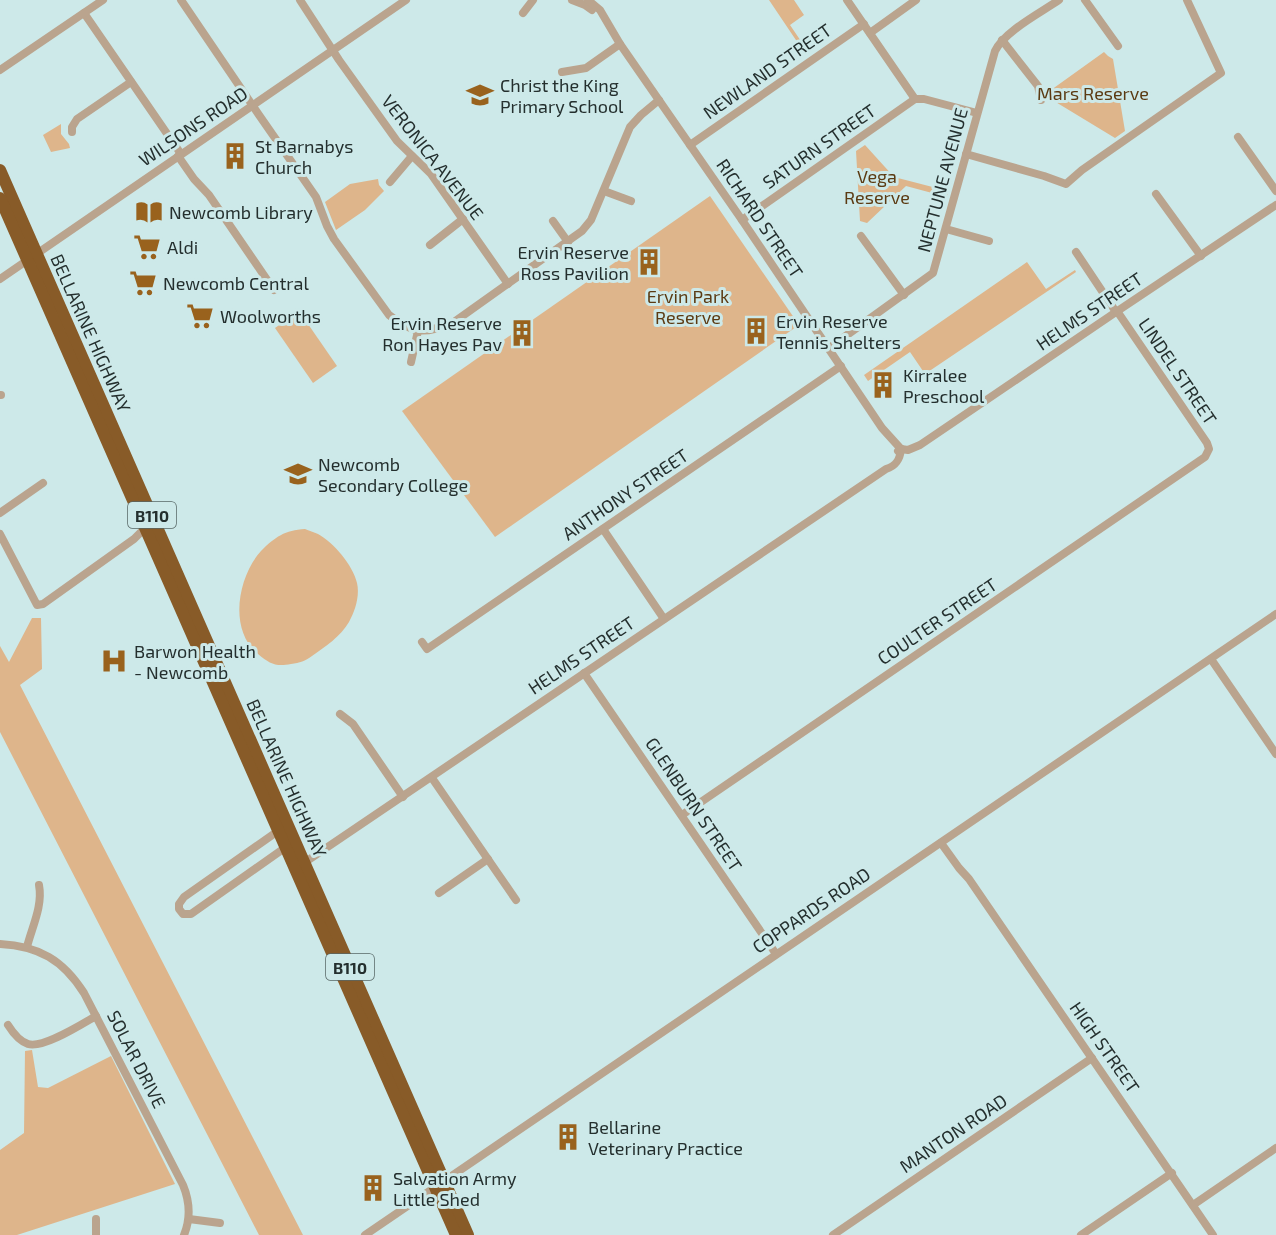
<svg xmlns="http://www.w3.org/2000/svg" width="1276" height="1235" font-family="'Exo 2',sans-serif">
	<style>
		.green { fill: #deb58b }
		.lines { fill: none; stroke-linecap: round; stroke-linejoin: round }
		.minor { stroke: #baa48e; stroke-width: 8 }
		.highway { stroke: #885b28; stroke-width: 12 }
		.labels { text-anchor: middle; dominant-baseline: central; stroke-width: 6; stroke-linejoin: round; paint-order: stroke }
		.shield { fill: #cde9e9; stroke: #576766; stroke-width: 1.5 }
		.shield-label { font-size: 16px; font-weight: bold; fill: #242f2e }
		.street-label { font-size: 18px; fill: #242f2e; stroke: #cde9e9 }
		.poi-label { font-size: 18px; fill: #242f2e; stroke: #cde9e9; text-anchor: start }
		.park-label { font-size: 18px; fill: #5b3a12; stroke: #cde9e9 }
	</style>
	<rect width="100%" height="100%" fill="#cde9e9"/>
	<g class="green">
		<polygon points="769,0 794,0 804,15 790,25 809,53 806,55"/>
		<polygon points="1104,52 1108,56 1113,59 1125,131 1115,138 1054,101 1054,94 1051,90"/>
		<polygon points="61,124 61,134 69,144 70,148 51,152 43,135"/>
		<polygon points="865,145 894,177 948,191 947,197 906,186 867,223 860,221 856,151"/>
		<polygon points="378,179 379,185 384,191 365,210 336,230 325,202 350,184"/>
		<polygon points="710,196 799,325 495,537 402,411"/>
		<polygon points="1027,262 1046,289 1075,270 1076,272 925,374 910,352 868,381 864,375"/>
		<polygon points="299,311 337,366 313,383 275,328"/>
		<path d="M 305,529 C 309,531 314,532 318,534 C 333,542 353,565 357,583 C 360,596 355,611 349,622 C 341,636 325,647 312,656 C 305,661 300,663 291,664 C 276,667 270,664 258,654 C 228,630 238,576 261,551 C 275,537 285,530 305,529 Z"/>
		<polygon points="32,618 41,618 42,669 20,685 303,1235 259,1235 0,732 0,646 9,662"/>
		<polygon points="32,1050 38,1087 48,1088 111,1056 175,1184 17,1235 0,1235 0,1150 24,1133 25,1051"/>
	</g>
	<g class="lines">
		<g class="minor">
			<path d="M 181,0 L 259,115 L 316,197 L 327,226 L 334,239 L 389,315 C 415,335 425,334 454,322 L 582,231 L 591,220 L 630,127 L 641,115 L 659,100"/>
			<polyline points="300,0 339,60 397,141 431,174 508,284"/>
			<polyline points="572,0 585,5 592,10"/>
			<polyline points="588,0 600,10 620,44 742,220 882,428 901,449"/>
			<polyline points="847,0 915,99 924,99 977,113"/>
			<polyline points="1085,0 1118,46"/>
			<polyline points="84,13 181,154"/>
			<polyline points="523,13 533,0"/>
			<polyline points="870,33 916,0"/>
			<polyline points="1002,40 1038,86 1041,100"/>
			<polyline points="0,70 103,0"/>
			<polyline points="562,72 586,68 620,44"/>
			<polyline points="72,132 72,127 77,119 131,82"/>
			<polyline points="1238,137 1276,191"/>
			<polyline points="690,145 864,24"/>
			<polyline points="966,154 1044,176 1066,184 1082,170 1221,73 1187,0"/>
			<polyline points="178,156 194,179 209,195 274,290"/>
			<polyline points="390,182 412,156"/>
			<polyline points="604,191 631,201"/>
			<polyline points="1156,194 1201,256"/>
			<polyline points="742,220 915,99"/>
			<polyline points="553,221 568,242"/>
			<polyline points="946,229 989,241"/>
			<polyline points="861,236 904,295"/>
			<polyline points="430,245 463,219"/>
			<polyline points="1076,252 1116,312"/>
			<polyline points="0,279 406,0"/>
			<path d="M 829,348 L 933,273 L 995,51 C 1005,31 1040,13 1059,0"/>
			<polyline points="411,362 418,331"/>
			<polyline points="0,395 1,395"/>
			<polyline points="898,451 901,449 908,450 920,445 1116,312 1276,205"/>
			<polyline points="0,513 43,483"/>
			<polyline points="603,529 664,619"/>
			<polyline points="0,534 37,605 43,604 134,539 145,528"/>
			<polyline points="422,642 427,649 841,366"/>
			<polyline points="1211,659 1276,754"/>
			<polyline points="584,673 776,954"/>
			<polyline points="340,714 353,724 403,797"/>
			<polyline points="432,778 516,900"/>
			<polyline points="682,815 1205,457 1209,449 1207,443 1117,311"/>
			<polyline points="278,831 184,897 179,904 179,909 183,914 191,914 286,847"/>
			<polyline points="941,843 959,868 969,879 1213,1235"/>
			<path d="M 301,865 L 886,469 C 896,466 900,460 901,449"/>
			<polyline points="439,893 488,859"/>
			<path d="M 0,944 C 39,946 63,960 84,993 L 183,1185 C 190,1202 191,1218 184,1235"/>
			<path d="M 27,947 C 32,927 43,906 39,885"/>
			<path d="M 8,1025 C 13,1033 19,1041 28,1044 C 43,1049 82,1024 96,1016"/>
			<polyline points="1193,1205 1276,1148"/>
			<polyline points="189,1219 220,1223"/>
			<polyline points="96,1235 96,1219"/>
			<polyline points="365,1235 1276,614"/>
			<polyline points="833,1235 1092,1058"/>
			<polyline points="1081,1235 1172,1173"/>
		</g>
		<g class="highway">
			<polyline points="0,170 468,1235"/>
			<polyline points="0,198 456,1235"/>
		</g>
	</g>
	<defs>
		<symbol id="school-bare" viewBox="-9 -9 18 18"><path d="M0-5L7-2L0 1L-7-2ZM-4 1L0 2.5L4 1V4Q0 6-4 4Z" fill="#99621d" stroke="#cde9e9" stroke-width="2.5" paint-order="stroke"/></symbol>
		<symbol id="building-bare" viewBox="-9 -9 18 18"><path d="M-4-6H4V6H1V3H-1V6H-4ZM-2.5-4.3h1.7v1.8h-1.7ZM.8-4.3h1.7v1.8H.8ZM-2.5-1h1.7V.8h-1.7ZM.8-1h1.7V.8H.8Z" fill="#99621d" stroke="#cde9e9" stroke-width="2.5" paint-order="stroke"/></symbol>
		<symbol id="library-bare" viewBox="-9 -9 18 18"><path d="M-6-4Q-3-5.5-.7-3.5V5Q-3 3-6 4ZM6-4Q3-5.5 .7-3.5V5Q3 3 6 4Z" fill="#99621d" stroke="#cde9e9" stroke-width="2.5" paint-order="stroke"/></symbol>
		<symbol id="supermarket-bare" viewBox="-9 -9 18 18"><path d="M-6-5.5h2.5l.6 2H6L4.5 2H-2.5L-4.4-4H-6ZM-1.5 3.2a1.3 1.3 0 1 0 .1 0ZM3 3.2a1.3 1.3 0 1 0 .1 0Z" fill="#99621d" stroke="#cde9e9" stroke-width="2.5" paint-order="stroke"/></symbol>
		<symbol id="hospital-bare" viewBox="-9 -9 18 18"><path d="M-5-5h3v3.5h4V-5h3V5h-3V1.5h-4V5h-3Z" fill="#99621d" stroke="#cde9e9" stroke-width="2.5" paint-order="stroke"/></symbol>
	</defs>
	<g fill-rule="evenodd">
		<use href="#school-bare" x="461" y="76" width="38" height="38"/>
		<use href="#building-bare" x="216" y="137" width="38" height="38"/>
		<use href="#library-bare" x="130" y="193" width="38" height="38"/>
		<use href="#supermarket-bare" x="128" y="228" width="38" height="38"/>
		<use href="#building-bare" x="630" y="243" width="38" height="38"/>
		<use href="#supermarket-bare" x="124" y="264" width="38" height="38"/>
		<use href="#supermarket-bare" x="181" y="297" width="38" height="38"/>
		<use href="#building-bare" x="737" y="312" width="38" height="38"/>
		<use href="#building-bare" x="503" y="314" width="38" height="38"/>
		<use href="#building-bare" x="864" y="366" width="38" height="38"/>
		<use href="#school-bare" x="279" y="455" width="38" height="38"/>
		<use href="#hospital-bare" x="95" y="642" width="38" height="38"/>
		<use href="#building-bare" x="549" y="1118" width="38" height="38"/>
		<use href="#building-bare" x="354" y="1169" width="38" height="38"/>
	</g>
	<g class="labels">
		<g class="shield">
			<rect x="128" y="502" width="48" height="26" rx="4.5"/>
			<rect x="326" y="954" width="48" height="26" rx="4.5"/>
		</g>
		<g class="shield-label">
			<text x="152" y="515">B110</text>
			<text x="350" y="967">B110</text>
		</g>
		<g class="street-label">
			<text transform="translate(767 71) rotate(-35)">NEWLAND STREET</text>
			<text transform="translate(193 126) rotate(-34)">WILSONS ROAD</text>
			<text transform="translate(819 146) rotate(-35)">SATURN STREET</text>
			<text transform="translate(433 157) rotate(52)">VERONICA AVENUE</text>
			<text transform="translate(942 180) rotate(-75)">NEPTUNE AVENUE</text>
			<text transform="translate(760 218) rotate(56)">RICHARD STREET</text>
			<text transform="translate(1089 311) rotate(-34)">HELMS STREET</text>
			<text transform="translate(91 333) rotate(66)">BELLARINE HIGHWAY</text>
			<text transform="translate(1178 371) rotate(56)">LINDEL STREET</text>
			<text transform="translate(625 494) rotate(-34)">ANTHONY STREET</text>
			<text transform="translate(937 621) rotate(-34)">COULTER STREET</text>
			<text transform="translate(581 655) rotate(-34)">HELMS STREET</text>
			<text transform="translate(287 778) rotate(66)">BELLARINE HIGHWAY</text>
			<text transform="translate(694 804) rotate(56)">GLENBURN STREET</text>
			<text transform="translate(811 910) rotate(-34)">COPPARDS ROAD</text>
			<text transform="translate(1105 1047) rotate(55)">HIGH STREET</text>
			<text transform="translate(137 1059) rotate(63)">SOLAR DRIVE</text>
			<text transform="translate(953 1133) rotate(-34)">MANTON ROAD</text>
		</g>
		<g class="poi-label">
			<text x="500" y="85">Christ the King<tspan x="500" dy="21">Primary School</tspan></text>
			<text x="255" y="146">St Barnabys<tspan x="255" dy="21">Church</tspan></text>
			<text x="169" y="212">Newcomb Library</text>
			<text x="167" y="247">Aldi</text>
			<text x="629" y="252" text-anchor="end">Ervin Reserve<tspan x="629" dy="21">Ross Pavilion</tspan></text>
			<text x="163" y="283">Newcomb Central</text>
			<text x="220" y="316">Woolworths</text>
			<text x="776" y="321">Ervin Reserve<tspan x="776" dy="21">Tennis Shelters</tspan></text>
			<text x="502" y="323" text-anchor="end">Ervin Reserve<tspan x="502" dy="21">Ron Hayes Pav</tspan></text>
			<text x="903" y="375">Kirralee<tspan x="903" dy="21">Preschool</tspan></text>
			<text x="318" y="464">Newcomb<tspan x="318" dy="21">Secondary College</tspan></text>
			<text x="134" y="651">Barwon Health<tspan x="134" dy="21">- Newcomb</tspan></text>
			<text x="588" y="1127">Bellarine<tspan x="588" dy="21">Veterinary Practice</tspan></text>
			<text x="393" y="1178">Salvation Army<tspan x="393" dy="21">Little Shed</tspan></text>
		</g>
		<g class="park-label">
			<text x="1093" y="93">Mars Reserve</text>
			<text x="877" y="176">Vega<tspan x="877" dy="21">Reserve</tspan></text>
			<text x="688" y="296">Ervin Park<tspan x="688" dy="21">Reserve</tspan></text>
		</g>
	</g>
</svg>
